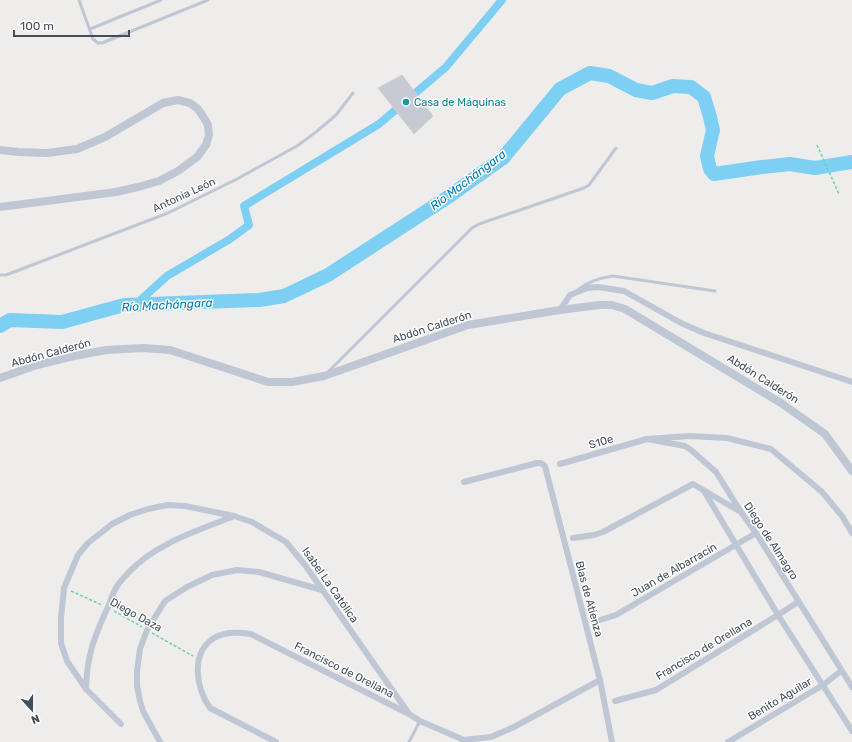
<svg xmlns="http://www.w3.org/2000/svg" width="852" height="742" font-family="Rubik,sans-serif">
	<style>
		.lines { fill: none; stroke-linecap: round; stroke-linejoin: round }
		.canal { stroke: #7dd0f4; stroke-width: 8 }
		.river { stroke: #7dd0f4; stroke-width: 14 }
		.building { fill: #c7cad3; stroke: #cfd1d9 }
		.path { stroke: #6ad3a9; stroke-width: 1.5; stroke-dasharray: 3 2; stroke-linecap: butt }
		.service { stroke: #bec7d3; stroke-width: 3 }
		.minor { stroke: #bec7d3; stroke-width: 6 }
		.tertiary { stroke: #bec7d3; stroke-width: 8 }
		.culture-dot { fill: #0f9aa8; stroke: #fff; stroke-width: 1.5 }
		.labels { text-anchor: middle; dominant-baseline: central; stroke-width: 3; stroke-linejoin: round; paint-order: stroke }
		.culture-label { font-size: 11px; fill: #0d838f; stroke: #fff; text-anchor: start }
		.street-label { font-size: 11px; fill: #434d5b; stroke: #fff }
		.water-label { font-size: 12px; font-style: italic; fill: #007cb1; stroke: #fff }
	</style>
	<rect width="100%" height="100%" fill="#efecec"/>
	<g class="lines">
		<polyline class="canal" points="135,305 167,276 230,239 249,225 244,206 379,124 446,67 502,0"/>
		<polyline class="river" points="0,326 10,320 62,322 124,305 259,300 284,296 328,275 448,197 503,158 560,89 590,73 609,76 636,90 652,93 673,86 691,87 704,97 710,117 713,130 707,156 710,169 714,174 762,167 790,164 815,168 852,162"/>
	</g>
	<polygon class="building" points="402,75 433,116 414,134 378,88"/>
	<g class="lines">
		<g class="path">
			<polyline points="817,145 839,194"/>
			<polyline points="71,591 102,605"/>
			<polyline points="114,611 142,627"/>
			<polyline points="152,633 193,656"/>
		</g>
		<g class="service">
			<polyline points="79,0 93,39 98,43 102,43 208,0"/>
			<polyline points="90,29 161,0"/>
			<polyline points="0,275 6,275 168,213 237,179 297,146 316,132 336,115 353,93"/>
			<path d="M 579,289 C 589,281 600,278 613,276 L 715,291"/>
			<polyline points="328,372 472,228 479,224 584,188 589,185 616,148"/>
			<polyline points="409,742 420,721"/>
		</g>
		<g class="minor">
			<polyline points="560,310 570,295 587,288 598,287 624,291 681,323 704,333 852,382"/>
			<polyline points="647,439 685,446 691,450 716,472 741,512 756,533 852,687"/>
			<polyline points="560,464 647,439 690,436 727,438 771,449 822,492 842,516 852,533"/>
			<polyline points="464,482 537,463 541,463 545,466 600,680 612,742"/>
			<polyline points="704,491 778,615 852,731"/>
			<polyline points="573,538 594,535 603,532 693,484 739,511"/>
			<polyline points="600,620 616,615 756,533"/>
			<path d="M 86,689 C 87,655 94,637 108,607 C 111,600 113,591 118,585 C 120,581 125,577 128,573 C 156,543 197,531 234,516"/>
			<polyline points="615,701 656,690 778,615 798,602"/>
			<polyline points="121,724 86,689 67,661 61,643 61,618 64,588 78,555 88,543 112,524 130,515 148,509 168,505 185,506 234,516 252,522 286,542 305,565 409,714"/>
			<polyline points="160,742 143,711 140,701 137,686 137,671 140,649 147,630 165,601 187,587 212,575 237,570 259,572 322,590"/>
			<path d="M 276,742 L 210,708 C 196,688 190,653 214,638 C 225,631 239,632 251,634 L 409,714 L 420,721 L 464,740 L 491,737 L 514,727 L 600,680"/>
			<polyline points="728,742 823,685 841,671"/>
		</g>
		<g class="tertiary">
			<polyline points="0,150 19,152 47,153 77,149 105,137 163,103 178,100 190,103 198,109 204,118 208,125 209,135 206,145 197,157 178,171 159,181 138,187 116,192 0,207"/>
			<polyline points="0,378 37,365 74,356 106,350 143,348 170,350 268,382 292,382 324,376 468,325 560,310 599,305 612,305 625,309 781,403 825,434 852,471"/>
		</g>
	</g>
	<circle class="culture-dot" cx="406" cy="102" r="4"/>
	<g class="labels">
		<g class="culture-label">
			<text x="414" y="102">Casa de Máquinas</text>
		</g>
		<g class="street-label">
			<text transform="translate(184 195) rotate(-25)">Antonia León</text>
			<text transform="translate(432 327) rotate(-18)">Abdón Calderón</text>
			<text transform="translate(51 353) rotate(-15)">Abdón Calderón</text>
			<text transform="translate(763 379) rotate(32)">Abdón Calderón</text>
			<text transform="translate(601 442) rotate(-16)">S10e</text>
			<text transform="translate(771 541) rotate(57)">Diego de Almagro</text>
			<text transform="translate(674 570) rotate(-30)">Juan de Albarracín</text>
			<text transform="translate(330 585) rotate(55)">Isabel La Católica</text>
			<text transform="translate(589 599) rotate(75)">Blas de Atienza</text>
			<text transform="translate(136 615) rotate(29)">Diego Daza</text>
			<text transform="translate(704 649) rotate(-31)">Francisco de Orellana</text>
			<text transform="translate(344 670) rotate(27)">Francisco de Orellana</text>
			<text transform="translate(780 699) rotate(-31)">Benito Aguilar</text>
		</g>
		<g class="water-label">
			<text transform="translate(468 180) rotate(-37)">Río Machángara</text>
			<text transform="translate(167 305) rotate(-3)">Río Machángara</text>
		</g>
	</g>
	<g transform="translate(32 710) rotate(159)" stroke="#ffffff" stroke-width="3" paint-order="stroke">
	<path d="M0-3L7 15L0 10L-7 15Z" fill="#434d5b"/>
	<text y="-6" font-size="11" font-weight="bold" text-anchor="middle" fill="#434d5b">N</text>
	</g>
	<path d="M14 30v6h115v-6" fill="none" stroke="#434d5b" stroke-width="2"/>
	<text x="20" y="30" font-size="12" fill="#434d5b" stroke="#ffffff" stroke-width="3" paint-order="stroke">100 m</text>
</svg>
